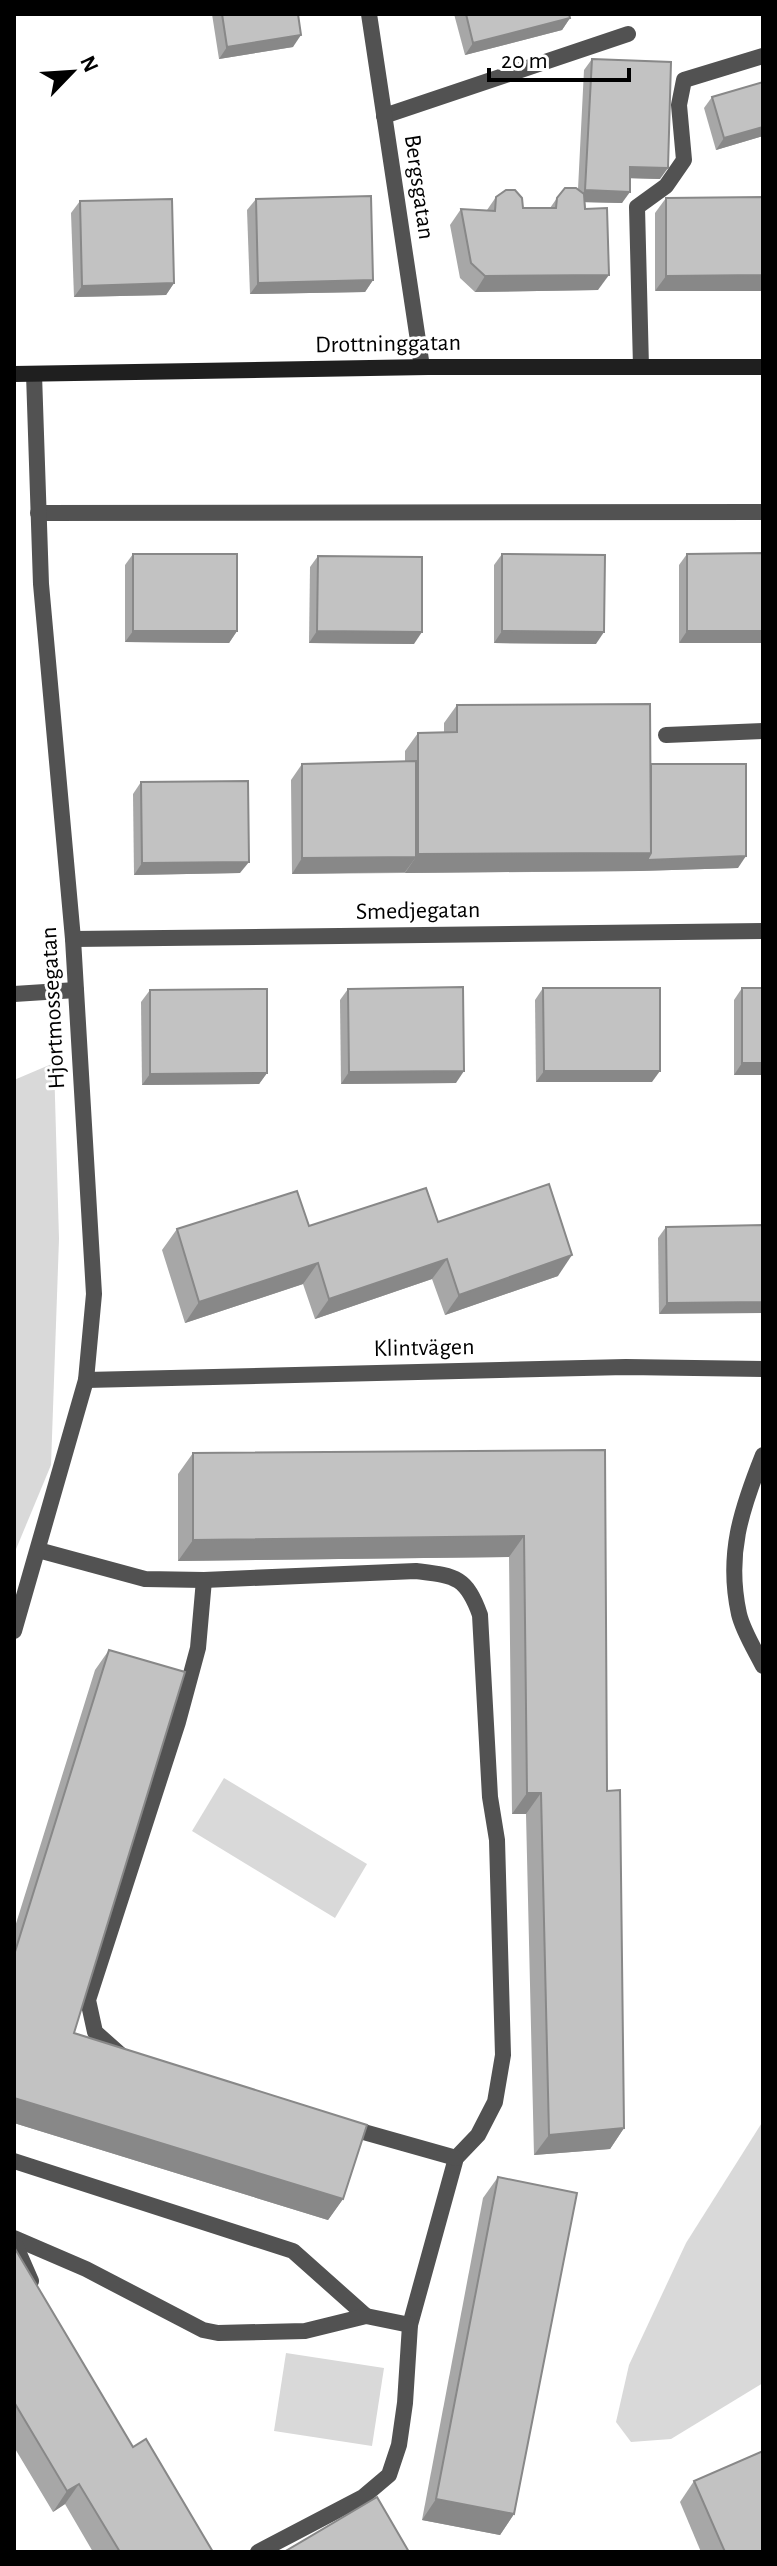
<svg xmlns="http://www.w3.org/2000/svg" width="777" height="2566" font-family="'Alegreya Sans',sans-serif">
	<style>
		.green { fill: #d9d9d9 }
		.lines { fill: none; stroke-linecap: round; stroke-linejoin: round }
		.lane { stroke: #525252; stroke-width: 16 }
		.street { stroke: #525252; stroke-width: 16 }
		.secondary { stroke: #1f1f1f; stroke-width: 16 }
		.wall { fill: #a7a7a7 }
		.shaded-wall { fill: #888 }
		.building { fill: #c2c2c2; stroke: #888; stroke-width: 2 }
		.labels { text-anchor: middle; dominant-baseline: central; stroke-width: 6; stroke-linejoin: round; paint-order: stroke }
		.street-label { font-size: 24px; fill: #000; stroke: #fff }
	</style>
	<rect width="100%" height="100%" fill="#fff"/>
	<g class="green">
		<polygon points="54,1063 59,1239 51,1465 14,1554 14,1080"/>
		<polygon points="224,1778 367,1864 335,1918 192,1831"/>
		<polygon points="763,2121 763,2383 671,2439 631,2442 616,2422 629,2365 686,2243"/>
		<polygon points="286,2353 384,2368 372,2446 274,2431"/>
	</g>
	<g class="lines">
		<g class="lane">
			<polyline points="384,116 628,34"/>
			<polyline points="641,367 637,207 666,186 684,160 679,105 684,80 763,56"/>
			<polyline points="666,735 763,731"/>
			<polyline points="14,994 76,990"/>
			<path d="M 763,1455 C 741,1510 726,1555 739,1614 C 743,1631 755,1650 763,1666"/>
			<path d="M 38,1550 L 145,1579 L 204,1580 L 416,1571 C 455,1576 466,1576 480,1615 L 490,1797 L 497,1840 L 503,2055 L 495,2102 L 478,2135 L 456,2158 L 410,2325 L 405,2403 L 399,2445 L 389,2475 L 363,2497 L 258,2552"/>
			<polyline points="122,2056 95,2032 88,2000 178,1722 198,1648 204,1580"/>
			<polyline points="346,2127 456,2158"/>
			<polyline points="14,2161 293,2251 366,2316"/>
			<polyline points="14,2238 86,2269 203,2330 218,2333 305,2331 366,2316 410,2325"/>
			<polyline points="14,2242 31,2281"/>
		</g>
		<g class="street">
			<polyline points="369,14 422,367"/>
			<polyline points="38,513 763,512"/>
			<polyline points="73,939 763,931"/>
			<polyline points="86,1380 626,1367 763,1369"/>
			<polyline points="14,1631 86,1380 94,1294 73,939 41,584 34,374"/>
		</g>
		<polyline class="secondary" points="14,374 428,367 763,367"/>
	</g>
	<g class="wall">
		<polygon points="212,14 298,14 293,47 219,59"/>
		<polygon points="454,14 569,14 570,18 562,30 465,55"/>
		<polygon points="592,59 660,179 630,178 622,203 585,202 598,290 475,292 460,278 450,225 461,209 487,210 496,197 523,208 550,208 557,198 578,189 584,70"/>
		<polygon points="712,97 763,136 716,150 704,108"/>
		<polygon points="763,197 655,291 655,213 666,198"/>
		<polygon points="256,199 373,280 365,292 250,294 247,210"/>
		<polygon points="80,201 174,283 166,295 74,297 71,213"/>
		<polygon points="763,553 679,643 679,565 687,554"/>
		<polygon points="133,554 237,631 229,643 125,642 125,565"/>
		<polygon points="502,554 596,644 494,643 494,565"/>
		<polygon points="318,556 414,644 309,643 310,567"/>
		<polygon points="457,705 651,764 738,868 639,871 292,874 291,780 302,764 405,761 405,751 418,733 444,732 444,723"/>
		<polygon points="141,782 240,873 134,875 133,794"/>
		<polygon points="543,988 652,1082 536,1082 535,1000"/>
		<polygon points="742,988 763,988 763,1075 734,1075 734,1000"/>
		<polygon points="348,989 456,1083 341,1084 340,1000"/>
		<polygon points="150,990 267,1073 259,1084 142,1085 141,1002"/>
		<polygon points="438,1222 558,1276 445,1315 432,1279 315,1319 303,1284 185,1323 162,1250 177,1229"/>
		<polygon points="763,1225 659,1314 658,1238 666,1227"/>
		<polygon points="605,1450 607,1791 624,2128 610,2149 534,2155 526,1814 512,1814 509,1557 178,1561 178,1474 193,1453"/>
		<polygon points="109,1650 74,2033 343,2199 328,2220 14,2123 14,1930 95,1670"/>
		<polygon points="498,2177 514,2514 500,2535 422,2520 483,2198"/>
		<polygon points="14,2247 133,2447 213,2552 93,2552 65,2504 53,2512 14,2447"/>
		<polygon points="694,2481 763,2552 701,2552 680,2502"/>
	</g>
	<g class="shaded-wall">
		<polygon points="570,18 562,30 465,55 473,43"/>
		<polygon points="301,35 293,47 219,59 227,47"/>
		<polygon points="763,127 763,136 716,150 724,138"/>
		<polygon points="630,167 668,168 660,179 622,178"/>
		<polygon points="585,190 630,192 622,203 577,202"/>
		<polygon points="609,275 598,290 475,292 485,276"/>
		<polygon points="763,275 763,291 655,291 666,276"/>
		<polygon points="373,280 365,292 250,294 258,283"/>
		<polygon points="174,283 166,295 74,297 82,286"/>
		<polygon points="133,631 237,631 229,643 125,642"/>
		<polygon points="317,631 422,632 414,644 309,643"/>
		<polygon points="502,631 604,632 596,644 494,643"/>
		<polygon points="687,631 763,631 763,643 679,643"/>
		<polygon points="651,853 746,856 738,868 639,871 405,873 418,854"/>
		<polygon points="416,857 405,872 292,874 302,858"/>
		<polygon points="249,862 240,873 134,875 142,863"/>
		<polygon points="742,1063 763,1063 763,1075 734,1075"/>
		<polygon points="464,1071 456,1083 341,1084 349,1072"/>
		<polygon points="544,1071 660,1071 652,1082 536,1082"/>
		<polygon points="267,1073 259,1084 142,1085 150,1074"/>
		<polygon points="572,1255 558,1276 445,1315 459,1295"/>
		<polygon points="447,1259 432,1279 315,1319 329,1299"/>
		<polygon points="318,1263 303,1284 185,1323 199,1302"/>
		<polygon points="763,1302 763,1313 659,1314 667,1303"/>
		<polygon points="524,1536 509,1557 178,1561 193,1540"/>
		<polygon points="527,1793 541,1793 526,1814 512,1814"/>
		<polygon points="14,2098 343,2199 328,2220 14,2123"/>
		<polygon points="624,2128 610,2149 534,2155 549,2135"/>
		<polygon points="79,2484 65,2504 53,2512 67,2491"/>
		<polygon points="436,2499 514,2514 500,2535 422,2520"/>
	</g>
	<g class="building">
		<polygon points="222,14 298,14 301,35 227,47"/>
		<polygon points="466,14 569,14 570,18 473,43"/>
		<polygon points="592,59 671,62 668,168 630,167 630,192 585,190"/>
		<polygon points="763,82 763,127 724,138 712,97"/>
		<polygon points="565,188 576,188 584,194 585,209 607,208 609,275 485,276 471,263 461,209 495,211 496,197 506,190 515,190 522,198 523,208 556,208 557,198"/>
		<polygon points="371,196 373,280 258,283 256,199"/>
		<polygon points="763,197 763,275 666,276 666,198"/>
		<polygon points="172,199 174,283 82,286 80,201"/>
		<polygon points="763,553 763,631 687,631 687,554"/>
		<rect x="133" y="554" width="104" height="77"/>
		<polygon points="502,554 605,555 604,632 502,631"/>
		<polygon points="318,556 422,557 422,632 317,631"/>
		<polygon points="650,704 651,853 418,854 418,733 457,732 457,705"/>
		<polygon points="416,761 416,857 302,858 302,764"/>
		<polygon points="651,764 746,764 746,856 647,860 651,853"/>
		<polygon points="248,781 249,862 142,863 141,782"/>
		<polygon points="463,987 464,1071 349,1072 348,989"/>
		<polygon points="543,988 660,988 660,1071 544,1071"/>
		<rect x="742" y="988" width="21" height="75"/>
		<polygon points="267,989 267,1073 150,1074 150,990"/>
		<polygon points="549,1184 572,1255 459,1295 447,1259 329,1299 318,1263 199,1302 177,1229 297,1191 309,1226 426,1188 438,1222"/>
		<polygon points="763,1225 763,1302 667,1303 666,1227"/>
		<polygon points="605,1450 607,1791 620,1790 624,2128 549,2135 541,1793 527,1793 524,1536 193,1540 193,1453"/>
		<polygon points="109,1650 185,1672 74,2033 367,2125 343,2199 14,2098 14,1955"/>
		<polygon points="498,2177 577,2193 514,2514 436,2499"/>
		<polygon points="14,2247 133,2447 146,2439 213,2552 120,2552 79,2484 67,2491 14,2402"/>
		<polygon points="763,2451 763,2552 725,2552 694,2481"/>
		<polygon points="377,2497 409,2552 284,2552"/>
	</g>
	<g class="labels">
		<g class="street-label">
			<text transform="translate(419 187) rotate(82)">Bergsgatan</text>
			<text transform="translate(388 344) rotate(-1)">Drottninggatan</text>
			<text transform="translate(418 911) rotate(-1)">Smedjegatan</text>
			<text transform="translate(53 1008) rotate(-93)">Hjortmossegatan</text>
			<text transform="translate(424 1348) rotate(-1)">Klintvägen</text>
		</g>
	</g>
	<rect width="777" height="2566" fill="none" stroke="#000000" stroke-width="32"/>
	<g transform="translate(72 72) rotate(65)" stroke="#ffffff" stroke-width="6" paint-order="stroke">
	<path d="M0-6L14 30L0 20L-14 30Z" fill="#000000"/>
	<text y="-12" font-size="22" font-weight="bold" text-anchor="middle" fill="#000000">N</text>
	</g>
	<path d="M489 68v12h140v-12" fill="none" stroke="#000000" stroke-width="4"/>
	<text x="501" y="68" font-size="24" fill="#000000" stroke="#ffffff" stroke-width="6" paint-order="stroke">20 m</text>
</svg>
